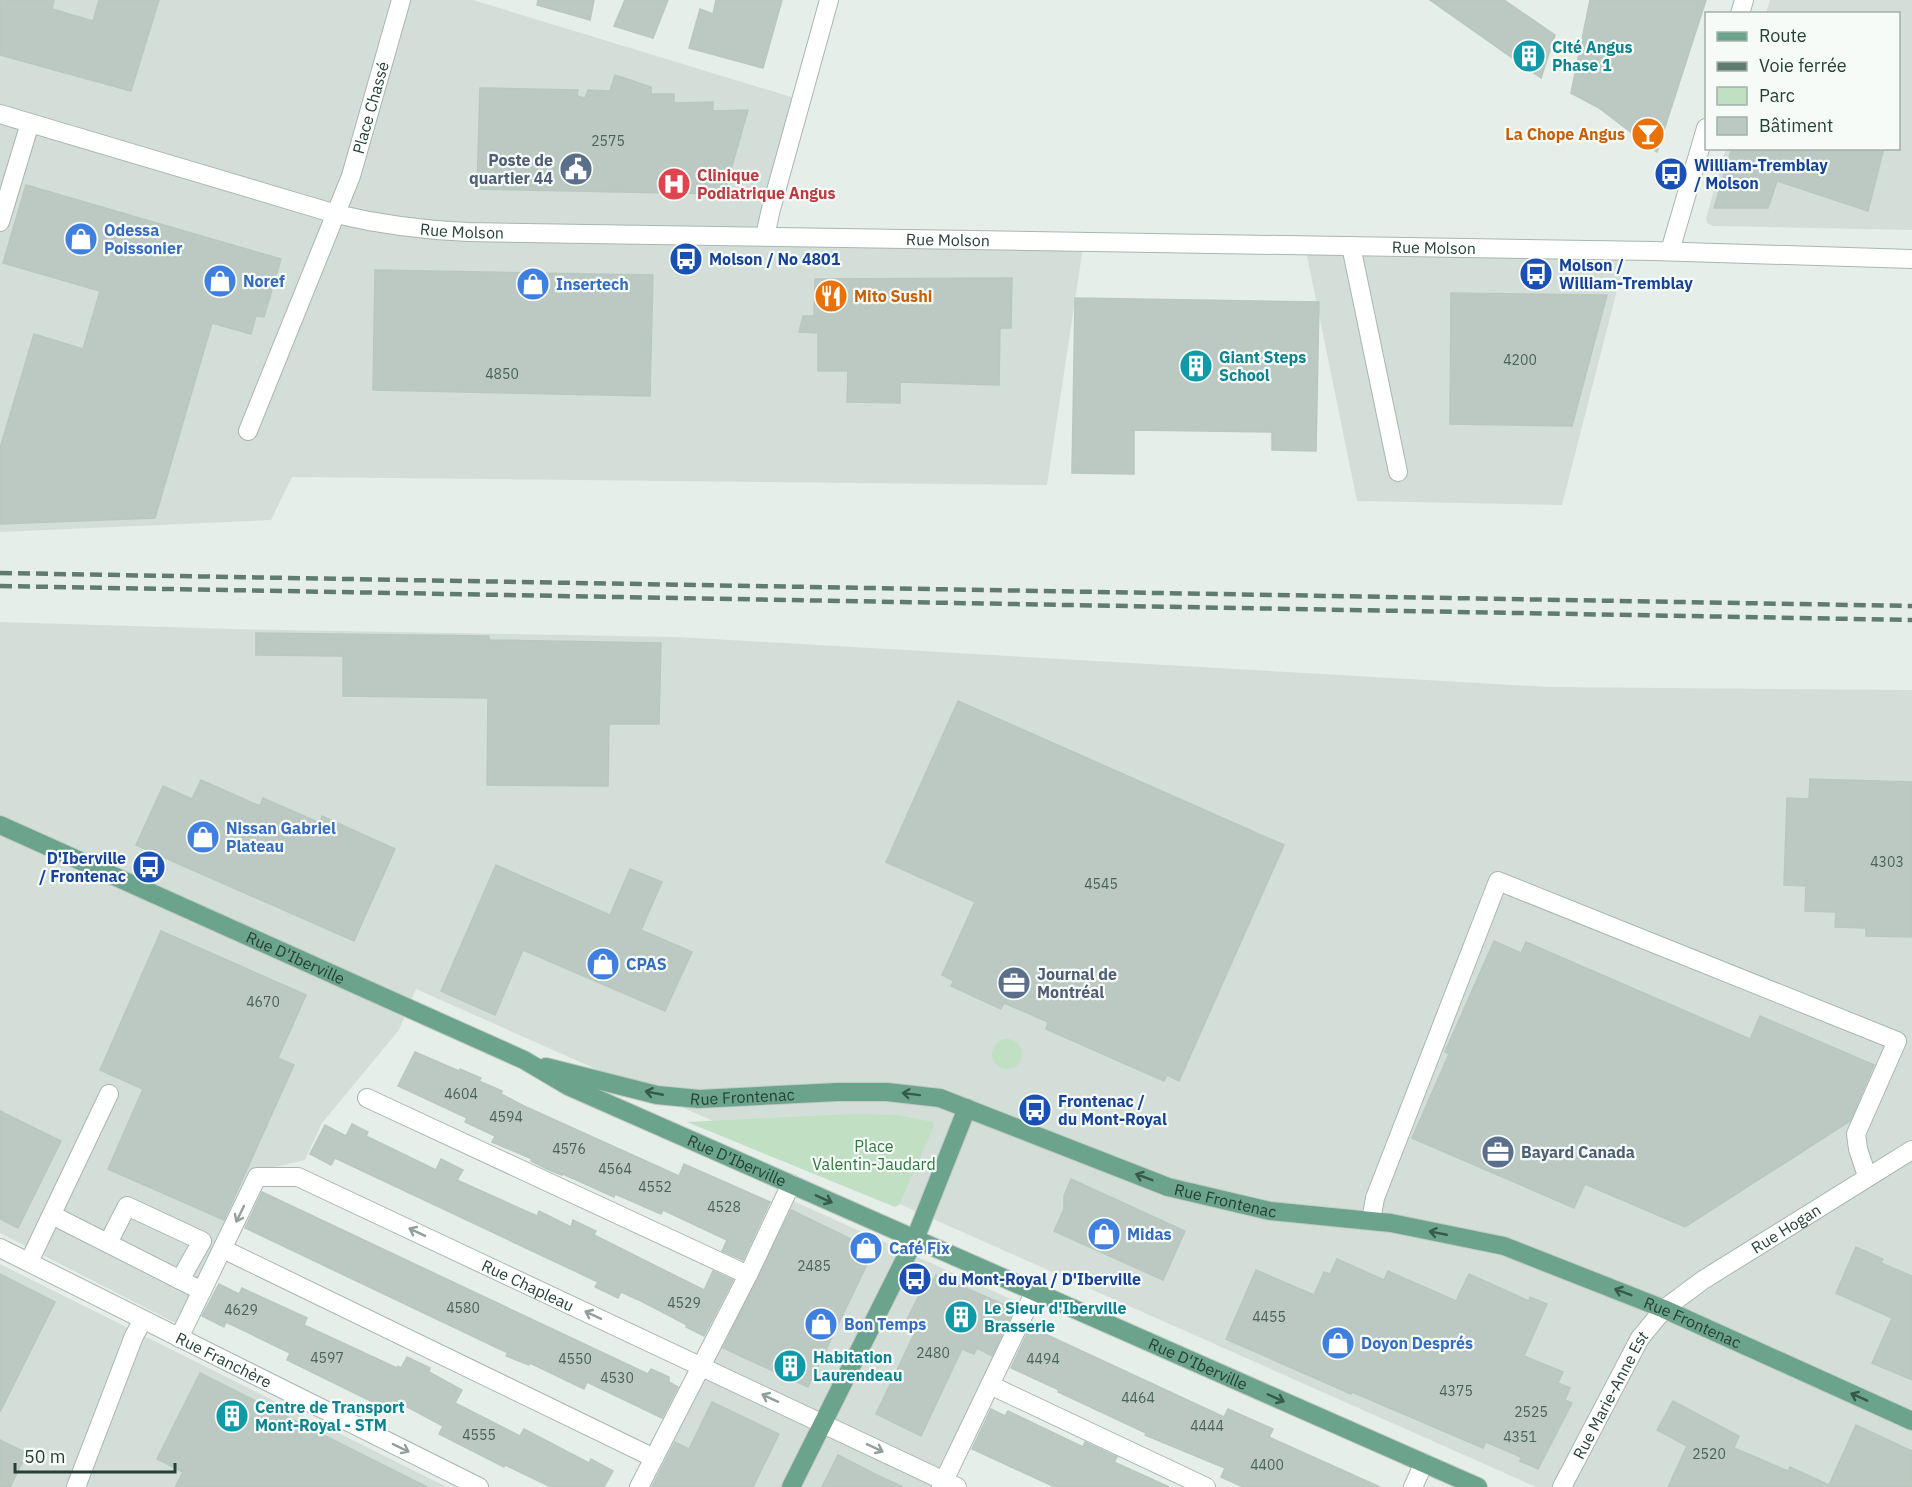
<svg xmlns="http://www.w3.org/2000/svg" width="1912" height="1487" font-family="'IBM Plex Sans',sans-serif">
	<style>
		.built { fill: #d4ded8 }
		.green { fill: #c0dfc3 }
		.building { fill: #bbc9c2; stroke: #b8c8bf; stroke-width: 1.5 }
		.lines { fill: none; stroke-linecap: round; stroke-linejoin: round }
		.minor-casing { stroke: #a8b7af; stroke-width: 20 }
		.major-casing { stroke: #c2cac6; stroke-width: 20 }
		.minor { stroke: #fff; stroke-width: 18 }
		.major { stroke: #6ba38c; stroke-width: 18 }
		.rail { stroke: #607c70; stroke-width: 4.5; stroke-dasharray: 12 6; stroke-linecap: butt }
		.oneway { stroke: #365a4b }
		.oneway2 { stroke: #92a09a }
		.labels { text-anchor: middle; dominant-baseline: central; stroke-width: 4.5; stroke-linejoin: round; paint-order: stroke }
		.number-label { font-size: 14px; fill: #4a6358 }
		.culture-label { font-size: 16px; font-weight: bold; fill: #0d838f; stroke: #f7fbf8; text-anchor: start }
		.street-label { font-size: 16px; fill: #254135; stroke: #f7fbf8 }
		.food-label { font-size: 16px; font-weight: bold; fill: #c56008; stroke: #f7fbf8; text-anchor: end }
		.service-label { font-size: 16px; font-weight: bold; fill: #4e5e75; stroke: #f7fbf8; text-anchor: start }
		.transit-label { font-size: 16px; font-weight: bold; fill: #164399; stroke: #f7fbf8; text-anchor: start }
		.health-label { font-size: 16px; font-weight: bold; fill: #be3a42; stroke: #f7fbf8; text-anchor: start }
		.shop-label { font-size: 16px; font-weight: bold; fill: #366cbe; stroke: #f7fbf8; text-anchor: start }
		.park-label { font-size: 16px; fill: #2f7740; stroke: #f7fbf8 }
	</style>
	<rect width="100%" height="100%" fill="#e6eee9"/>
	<g class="built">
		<polygon points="0,0 473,0 801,100 765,236 1084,241 1047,485 292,477 271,520 0,532"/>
		<polygon points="1770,0 1912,0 1912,230 1713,226 1707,223 1706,218 1726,149 1898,148 1898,14 1766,13"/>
		<polygon points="1305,246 1627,251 1562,505 1357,501"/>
		<polygon points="0,622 232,629 678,637 1549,687 1912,690 1912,1487 1536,1487 416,989 399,1030 322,1123 305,1160 258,1171 179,1325 0,1233"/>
		<polygon points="782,1196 1031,1308 947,1487 635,1487"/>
		<polygon points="0,1264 447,1487 0,1487"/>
	</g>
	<g class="green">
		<circle cx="1007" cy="1054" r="15"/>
		<polygon points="852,1114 897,1115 933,1122 934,1126 899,1205 895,1207 687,1122"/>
	</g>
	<g class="building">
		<polygon points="0,0 54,0 52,9 93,21 99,0 159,0 131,91 0,55"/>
		<polygon points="538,0 594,0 590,20 537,5"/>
		<polygon points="625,0 668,0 653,38 614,26"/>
		<polygon points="716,0 782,0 763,68 689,48 700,9 713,14"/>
		<polygon points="1430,0 1504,0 1555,35 1541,78"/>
		<polygon points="1590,0 1706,0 1657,152 1599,108 1571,93"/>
		<polygon points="615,75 651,87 651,94 674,94 674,103 713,102 713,111 748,110 724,194 477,189 480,88 578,90 577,96 585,98 588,90 610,91"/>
		<polygon points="1732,148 1884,148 1868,211 1777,181 1768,208 1714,208"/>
		<polygon points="26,185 281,259 264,317 256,316 251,334 212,323 155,518 0,524 0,448 34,334 83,349 100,291 3,263"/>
		<polygon points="375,270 653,275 650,396 373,390"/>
		<polygon points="1012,278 1011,328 1000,328 999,385 900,382 900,403 847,402 848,371 818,371 818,333 799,332 803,316 814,316 815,279"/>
		<polygon points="1451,293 1607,295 1572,426 1450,424"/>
		<polygon points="1075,298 1319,302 1316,451 1272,450 1272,432 1134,430 1134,474 1072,473"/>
		<polygon points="256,633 489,636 489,640 661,643 659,724 609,724 608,786 487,785 488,698 343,696 343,656 256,655"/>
		<polygon points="958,701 1284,845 1179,1081 1167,1075 1164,1081 1046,1029 1048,1022 1004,1003 1001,1009 951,986 954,981 942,975 975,902 886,862"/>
		<polygon points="1810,779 1912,782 1912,937 1866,936 1866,928 1835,927 1836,912 1805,911 1806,886 1784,885 1787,798 1809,799"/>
		<polygon points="201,780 260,806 263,798 320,823 322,816 395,849 354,941 136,845 163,786 192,799"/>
		<polygon points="496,865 610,915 630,869 662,882 641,930 692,952 665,1011 523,950 495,1015 441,991"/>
		<polygon points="161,931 306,995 278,1058 294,1065 224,1220 108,1169 143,1089 100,1070"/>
		<polygon points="1494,941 1521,953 1526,942 1750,1039 1760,1016 1874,1065 1850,1121 1685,1227 1585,1184 1574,1208 1412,1138 1449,1054 1445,1052"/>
		<polygon points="415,1052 459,1071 460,1069 481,1078 479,1081 502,1091 501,1094 524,1106 679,1176 684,1164 770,1202 743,1260 722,1251 727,1240 663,1210 661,1214 615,1194 614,1197 563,1174 562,1175 547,1169 531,1161 532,1159 492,1142 495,1136 465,1122 467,1118 398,1086"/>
		<polygon points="0,1111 61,1141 18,1228 0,1219"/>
		<polygon points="352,1124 368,1132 366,1136 436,1170 441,1159 463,1170 457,1180 537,1216 539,1211 571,1227 573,1220 596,1231 594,1235 704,1290 713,1271 733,1280 704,1336 686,1327 687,1325 643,1302 621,1292 618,1298 595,1287 598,1282 335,1158 331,1165 310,1154 325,1125 346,1136"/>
		<polygon points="1071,1179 1185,1231 1163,1280 1054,1231 1064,1209 1064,1196"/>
		<polygon points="262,1192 648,1374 651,1369 669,1377 669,1382 678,1387 662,1418 587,1382 584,1389 530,1363 529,1365 506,1356 508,1353 245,1228"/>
		<polygon points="791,1210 874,1250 808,1387 723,1348"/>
		<polygon points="1856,1247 1883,1259 1881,1263 1912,1276 1912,1380 1872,1363 1892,1318 1836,1293"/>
		<polygon points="1337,1259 1384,1280 1388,1271 1456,1301 1469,1274 1529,1301 1530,1297 1547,1304 1524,1356 1563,1372 1558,1383 1570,1388 1565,1400 1572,1403 1538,1469 1520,1461 1521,1457 1486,1442 1483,1448 1352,1392 1351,1394 1226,1339 1256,1270 1314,1295 1324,1272 1330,1274"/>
		<polygon points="0,1274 55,1302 0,1412"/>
		<polygon points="936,1275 1014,1309 992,1356 977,1348 974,1354 962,1349 921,1436 876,1414 917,1328 905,1323 928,1278 934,1279"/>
		<polygon points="219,1284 239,1294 242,1288 307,1318 304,1325 397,1368 398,1366 401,1368 407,1357 430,1368 429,1372 462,1390 455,1403 520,1436 524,1429 589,1463 591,1459 613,1471 604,1487 551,1487 505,1465 504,1467 439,1434 443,1426 400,1403 395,1413 287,1360 290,1353 226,1322 224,1327 202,1316"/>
		<polygon points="1030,1327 1224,1417 1228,1409 1273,1429 1269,1437 1380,1487 1243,1487 1221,1477 1225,1468 1145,1435 1146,1433 1058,1392 1059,1390 1011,1368"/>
		<polygon points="200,1373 427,1487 175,1487 183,1472 157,1459"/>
		<polygon points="1673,1401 1739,1436 1734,1448 1788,1471 1790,1467 1829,1485 1856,1425 1912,1451 1912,1487 1668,1487 1687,1446 1657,1430"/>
		<polygon points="712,1402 779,1434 753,1487 652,1487 675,1442 689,1449"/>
		<polygon points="991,1409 1005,1416 1008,1411 1083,1447 1085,1442 1117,1457 1114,1462 1169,1487 1055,1487 972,1449"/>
		<polygon points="0,1440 27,1453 10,1487 0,1487"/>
		<polygon points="838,1455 875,1474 903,1487 822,1487"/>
	</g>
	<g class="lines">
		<defs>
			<g id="minor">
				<polyline points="1740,14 1744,0"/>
				<path id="s1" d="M 0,114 L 336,214 C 382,225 421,230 468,232 L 1653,251 L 1912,259"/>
				<polyline points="0,222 30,123"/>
				<polyline points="765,236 771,209 829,0"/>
				<polyline points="1351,246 1398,472"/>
				<polyline points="1670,251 1706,128"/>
				<path id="s2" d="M 248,431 L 351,176 L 401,0"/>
				<polyline points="367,1098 748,1275"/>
				<polyline points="52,1215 202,1291"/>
				<polyline points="1371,1221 1375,1198 1498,881 1897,1041 1856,1134 1858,1149 1867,1176"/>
				<polyline points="108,1243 127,1206 202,1241 180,1280"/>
				<path id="s3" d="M 0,1248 L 479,1487"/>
				<polyline points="223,1249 654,1458"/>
				<polyline points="29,1262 109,1094"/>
				<path id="s4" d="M 179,1338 L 257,1177 L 298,1177 L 957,1487"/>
				<polyline points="990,1385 1206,1487"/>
				<polyline points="76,1487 134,1336 143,1320"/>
				<polyline points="639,1487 748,1275 791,1184"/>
				<polyline points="941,1487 1035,1291"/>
				<polyline points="1413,1487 1424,1463"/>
				<path id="s5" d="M 1562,1487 L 1640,1338 L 1664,1309 L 1703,1280 L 1912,1150"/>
			</g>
			<g id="major">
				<path id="s6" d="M 0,825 L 524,1060 L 568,1086 L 1478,1487"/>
				<path id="s7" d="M 546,1067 L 657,1095 L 699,1099 L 838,1092 L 887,1092 L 940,1098 L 1168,1187 L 1270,1211 L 1391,1223 L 1504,1246 L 1664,1309 L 1912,1421"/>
				<polyline points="791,1487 915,1239 967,1108"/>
			</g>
		</defs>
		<use href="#minor" class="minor-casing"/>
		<use href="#major" class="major-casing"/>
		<use href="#minor" class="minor"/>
		<use href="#major" class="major"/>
		<g class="rail">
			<polyline points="0,573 1912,606"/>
			<polyline points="0,586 1912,620"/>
		</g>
	</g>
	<defs><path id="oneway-shaft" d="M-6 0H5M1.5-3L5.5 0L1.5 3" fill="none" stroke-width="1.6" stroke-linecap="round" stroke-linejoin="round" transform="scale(1.5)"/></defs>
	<g class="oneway">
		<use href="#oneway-shaft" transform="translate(654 1093) rotate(-169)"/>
		<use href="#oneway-shaft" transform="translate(911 1094) rotate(-173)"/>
		<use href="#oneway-shaft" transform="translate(1144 1177) rotate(-159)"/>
		<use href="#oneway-shaft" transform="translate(824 1199) rotate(24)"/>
		<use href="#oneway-shaft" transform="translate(1438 1233) rotate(-169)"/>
		<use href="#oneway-shaft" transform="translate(1623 1292) rotate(-159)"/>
		<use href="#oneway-shaft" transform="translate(1859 1397) rotate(-156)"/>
		<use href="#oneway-shaft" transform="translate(1276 1398) rotate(24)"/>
	</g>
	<g class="oneway2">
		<use href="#oneway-shaft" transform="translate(240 1214) rotate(116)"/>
		<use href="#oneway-shaft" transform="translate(417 1232) rotate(-155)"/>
		<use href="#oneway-shaft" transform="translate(593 1315) rotate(-155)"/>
		<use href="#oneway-shaft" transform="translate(770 1398) rotate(-155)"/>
		<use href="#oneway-shaft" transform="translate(401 1448) rotate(26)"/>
		<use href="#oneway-shaft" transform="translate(875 1448) rotate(25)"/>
	</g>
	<defs>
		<symbol id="building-disc" viewBox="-11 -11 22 22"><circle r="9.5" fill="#0f9aa8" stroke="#f7fbf8"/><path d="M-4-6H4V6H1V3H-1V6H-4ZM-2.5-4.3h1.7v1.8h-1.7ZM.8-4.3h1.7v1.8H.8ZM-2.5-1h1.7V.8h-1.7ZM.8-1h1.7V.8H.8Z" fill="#fff"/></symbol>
		<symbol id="bar-disc" viewBox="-11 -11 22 22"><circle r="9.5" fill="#e8710a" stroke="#f7fbf8"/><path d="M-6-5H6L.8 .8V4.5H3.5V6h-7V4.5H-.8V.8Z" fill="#fff"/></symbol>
		<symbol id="civic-disc" viewBox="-11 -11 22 22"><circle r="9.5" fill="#5c6f8a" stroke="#f7fbf8"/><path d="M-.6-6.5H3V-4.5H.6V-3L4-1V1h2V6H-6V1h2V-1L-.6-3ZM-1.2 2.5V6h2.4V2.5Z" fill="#fff"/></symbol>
		<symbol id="bus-disc" viewBox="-11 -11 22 22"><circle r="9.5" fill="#1a4fb4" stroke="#f7fbf8"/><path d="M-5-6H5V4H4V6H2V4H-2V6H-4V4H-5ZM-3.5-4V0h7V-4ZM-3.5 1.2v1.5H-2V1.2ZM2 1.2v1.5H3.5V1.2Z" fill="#fff"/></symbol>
		<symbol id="hospital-disc" viewBox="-11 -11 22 22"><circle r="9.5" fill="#e0444e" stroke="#f7fbf8"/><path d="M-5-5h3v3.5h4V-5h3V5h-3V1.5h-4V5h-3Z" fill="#fff"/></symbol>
		<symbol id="shop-disc" viewBox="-11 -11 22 22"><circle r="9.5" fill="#3f7fe0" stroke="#f7fbf8"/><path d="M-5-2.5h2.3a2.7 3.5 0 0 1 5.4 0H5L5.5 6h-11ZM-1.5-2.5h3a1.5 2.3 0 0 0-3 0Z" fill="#fff"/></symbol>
		<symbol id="restaurant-disc" viewBox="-11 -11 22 22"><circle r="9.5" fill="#e8710a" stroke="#f7fbf8"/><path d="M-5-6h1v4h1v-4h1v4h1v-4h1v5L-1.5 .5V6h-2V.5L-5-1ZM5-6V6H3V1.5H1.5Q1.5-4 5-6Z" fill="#fff"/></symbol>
		<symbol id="office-disc" viewBox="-11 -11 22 22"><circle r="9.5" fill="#5c6f8a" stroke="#f7fbf8"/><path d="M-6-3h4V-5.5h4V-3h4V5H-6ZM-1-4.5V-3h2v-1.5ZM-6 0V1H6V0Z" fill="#fff"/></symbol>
	</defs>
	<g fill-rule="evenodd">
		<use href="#building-disc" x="1510" y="37" width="38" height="38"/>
		<use href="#bar-disc" x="1629" y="115" width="38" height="38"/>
		<use href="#civic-disc" x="557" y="150" width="38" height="38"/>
		<use href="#bus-disc" x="1652" y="155" width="38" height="38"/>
		<use href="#hospital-disc" x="655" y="165" width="38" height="38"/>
		<use href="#shop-disc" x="62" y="220" width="38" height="38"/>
		<use href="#bus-disc" x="667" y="240" width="38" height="38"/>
		<use href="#bus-disc" x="1517" y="255" width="38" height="38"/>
		<use href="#shop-disc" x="201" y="262" width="38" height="38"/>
		<use href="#shop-disc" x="514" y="265" width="38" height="38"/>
		<use href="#restaurant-disc" x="812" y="277" width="38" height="38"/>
		<use href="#building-disc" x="1177" y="347" width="38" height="38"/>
		<use href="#shop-disc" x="184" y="818" width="38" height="38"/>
		<use href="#bus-disc" x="130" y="848" width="38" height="38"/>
		<use href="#shop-disc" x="584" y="945" width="38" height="38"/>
		<use href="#office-disc" x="995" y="964" width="38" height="38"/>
		<use href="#bus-disc" x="1016" y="1091" width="38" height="38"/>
		<use href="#office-disc" x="1479" y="1133" width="38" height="38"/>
		<use href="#shop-disc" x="1085" y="1215" width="38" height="38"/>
		<use href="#shop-disc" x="847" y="1229" width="38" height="38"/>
		<use href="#bus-disc" x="896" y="1260" width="38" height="38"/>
		<use href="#building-disc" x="942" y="1298" width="38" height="38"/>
		<use href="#shop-disc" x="802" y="1305" width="38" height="38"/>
		<use href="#shop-disc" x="1319" y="1324" width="38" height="38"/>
		<use href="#building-disc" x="771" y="1347" width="38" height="38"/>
		<use href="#building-disc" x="213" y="1397" width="38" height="38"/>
	</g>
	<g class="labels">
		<g class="number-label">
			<text x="608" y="141">2575</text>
			<text x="1520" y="360">4200</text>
			<text x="502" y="374">4850</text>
			<text x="1887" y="862">4303</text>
			<text x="1101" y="884">4545</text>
			<text x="263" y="1002">4670</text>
			<text x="461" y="1094">4604</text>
			<text x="506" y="1117">4594</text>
			<text x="569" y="1149">4576</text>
			<text x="615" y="1169">4564</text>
			<text x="655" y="1187">4552</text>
			<text x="724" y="1207">4528</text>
			<text x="814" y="1266">2485</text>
			<text x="684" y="1303">4529</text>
			<text x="463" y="1308">4580</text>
			<text x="241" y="1310">4629</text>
			<text x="1269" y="1317">4455</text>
			<text x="933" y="1353">2480</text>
			<text x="327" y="1358">4597</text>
			<text x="575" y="1359">4550</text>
			<text x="1043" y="1359">4494</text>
			<text x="617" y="1378">4530</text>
			<text x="1456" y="1391">4375</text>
			<text x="1138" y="1398">4464</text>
			<text x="1531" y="1412">2525</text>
			<text x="1207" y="1426">4444</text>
			<text x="479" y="1435">4555</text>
			<text x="1520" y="1437">4351</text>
			<text x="1709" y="1454">2520</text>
			<text x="1267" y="1465">4400</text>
		</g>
		<g class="culture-label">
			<text x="1552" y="47">Cité Angus<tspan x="1552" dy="18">Phase 1</tspan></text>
			<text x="1219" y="357">Giant Steps<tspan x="1219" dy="18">School</tspan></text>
			<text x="984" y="1308">Le Sieur d'Iberville<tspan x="984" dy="18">Brasserie</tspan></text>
			<text x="813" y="1357">Habitation<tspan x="813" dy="18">Laurendeau</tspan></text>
			<text x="255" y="1407">Centre de Transport<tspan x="255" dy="18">Mont-Royal - STM</tspan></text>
		</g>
		<g class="street-label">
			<text stroke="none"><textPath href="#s2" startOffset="346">Place Chassé</textPath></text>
			<text stroke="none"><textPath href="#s1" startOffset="478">Rue Molson</textPath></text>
			<text stroke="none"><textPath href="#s1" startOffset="964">Rue Molson</textPath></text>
			<text stroke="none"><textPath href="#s1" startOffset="1450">Rue Molson</textPath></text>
			<text stroke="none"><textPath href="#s6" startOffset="324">Rue D'Iberville</textPath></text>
			<text stroke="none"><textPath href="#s7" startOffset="200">Rue Frontenac</textPath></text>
			<text stroke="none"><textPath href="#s6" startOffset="810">Rue D'Iberville</textPath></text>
			<text stroke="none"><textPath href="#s7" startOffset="702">Rue Frontenac</textPath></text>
			<text stroke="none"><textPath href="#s5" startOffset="352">Rue Hogan</textPath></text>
			<text stroke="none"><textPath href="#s4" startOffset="474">Rue Chapleau</textPath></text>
			<text stroke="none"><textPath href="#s7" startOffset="1188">Rue Frontenac</textPath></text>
			<text stroke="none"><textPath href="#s3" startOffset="250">Rue Franchère</textPath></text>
			<text stroke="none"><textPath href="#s6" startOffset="1314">Rue D'Iberville</textPath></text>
			<text stroke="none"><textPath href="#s5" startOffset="104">Rue Marie-Anne Est</textPath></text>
		</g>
		<g class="food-label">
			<text x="1625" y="134">La Chope Angus</text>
			<text x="854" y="296" text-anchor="start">Mito Sushi</text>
		</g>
		<g class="service-label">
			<text x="553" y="160" text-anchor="end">Poste de<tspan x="553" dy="18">quartier 44</tspan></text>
			<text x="1037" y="974">Journal de<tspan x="1037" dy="18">Montréal</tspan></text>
			<text x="1521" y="1152">Bayard Canada</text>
		</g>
		<g class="transit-label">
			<text x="1694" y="165">William-Tremblay<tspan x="1694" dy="18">/ Molson</tspan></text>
			<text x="709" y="259">Molson / No 4801</text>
			<text x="1559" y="265">Molson /<tspan x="1559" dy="18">William-Tremblay</tspan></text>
			<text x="126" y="858" text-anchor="end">D'Iberville<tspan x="126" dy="18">/ Frontenac</tspan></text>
			<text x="1058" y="1101">Frontenac /<tspan x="1058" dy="18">du Mont-Royal</tspan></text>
			<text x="938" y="1279">du Mont-Royal / D'Iberville</text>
		</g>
		<g class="health-label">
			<text x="697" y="175">Clinique<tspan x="697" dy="18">Podiatrique Angus</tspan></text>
		</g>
		<g class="shop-label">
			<text x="104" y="230">Odessa<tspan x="104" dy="18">Poissonier</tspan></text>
			<text x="243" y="281">Noref</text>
			<text x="556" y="284">Insertech</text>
			<text x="226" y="828">Nissan Gabriel<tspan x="226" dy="18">Plateau</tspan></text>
			<text x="626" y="964">CPAS</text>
			<text x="1127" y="1234">Midas</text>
			<text x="889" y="1248">Café Fix</text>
			<text x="844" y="1324">Bon Temps</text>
			<text x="1361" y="1343">Doyon Després</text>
		</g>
		<g class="park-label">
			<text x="874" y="1146">Place<tspan x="874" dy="18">Valentin-Jaudard</tspan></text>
		</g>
	</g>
	<rect x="1705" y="12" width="195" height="138" fill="#f7fbf8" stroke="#a3b1aa" stroke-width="1.5"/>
	<rect x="1717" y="32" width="30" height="9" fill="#6ba38c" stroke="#a3b1aa" stroke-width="1.5"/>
	<text x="1759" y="42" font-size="18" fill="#254135">Route</text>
	<rect x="1717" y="62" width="30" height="9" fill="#607c70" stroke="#a3b1aa" stroke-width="1.5"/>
	<text x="1759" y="72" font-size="18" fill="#254135">Voie ferrée</text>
	<rect x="1717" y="87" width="30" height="18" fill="#c0dfc3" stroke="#a3b1aa" stroke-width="1.5"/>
	<text x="1759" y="102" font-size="18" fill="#254135">Parc</text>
	<rect x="1717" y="117" width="30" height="18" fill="#bbc9c2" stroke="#a3b1aa" stroke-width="1.5"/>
	<text x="1759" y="132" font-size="18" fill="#254135">Bâtiment</text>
	<path d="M15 1463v9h160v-9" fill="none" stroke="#254135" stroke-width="3"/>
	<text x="24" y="1463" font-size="18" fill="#254135" stroke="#f7fbf8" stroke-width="4.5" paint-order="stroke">50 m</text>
</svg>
